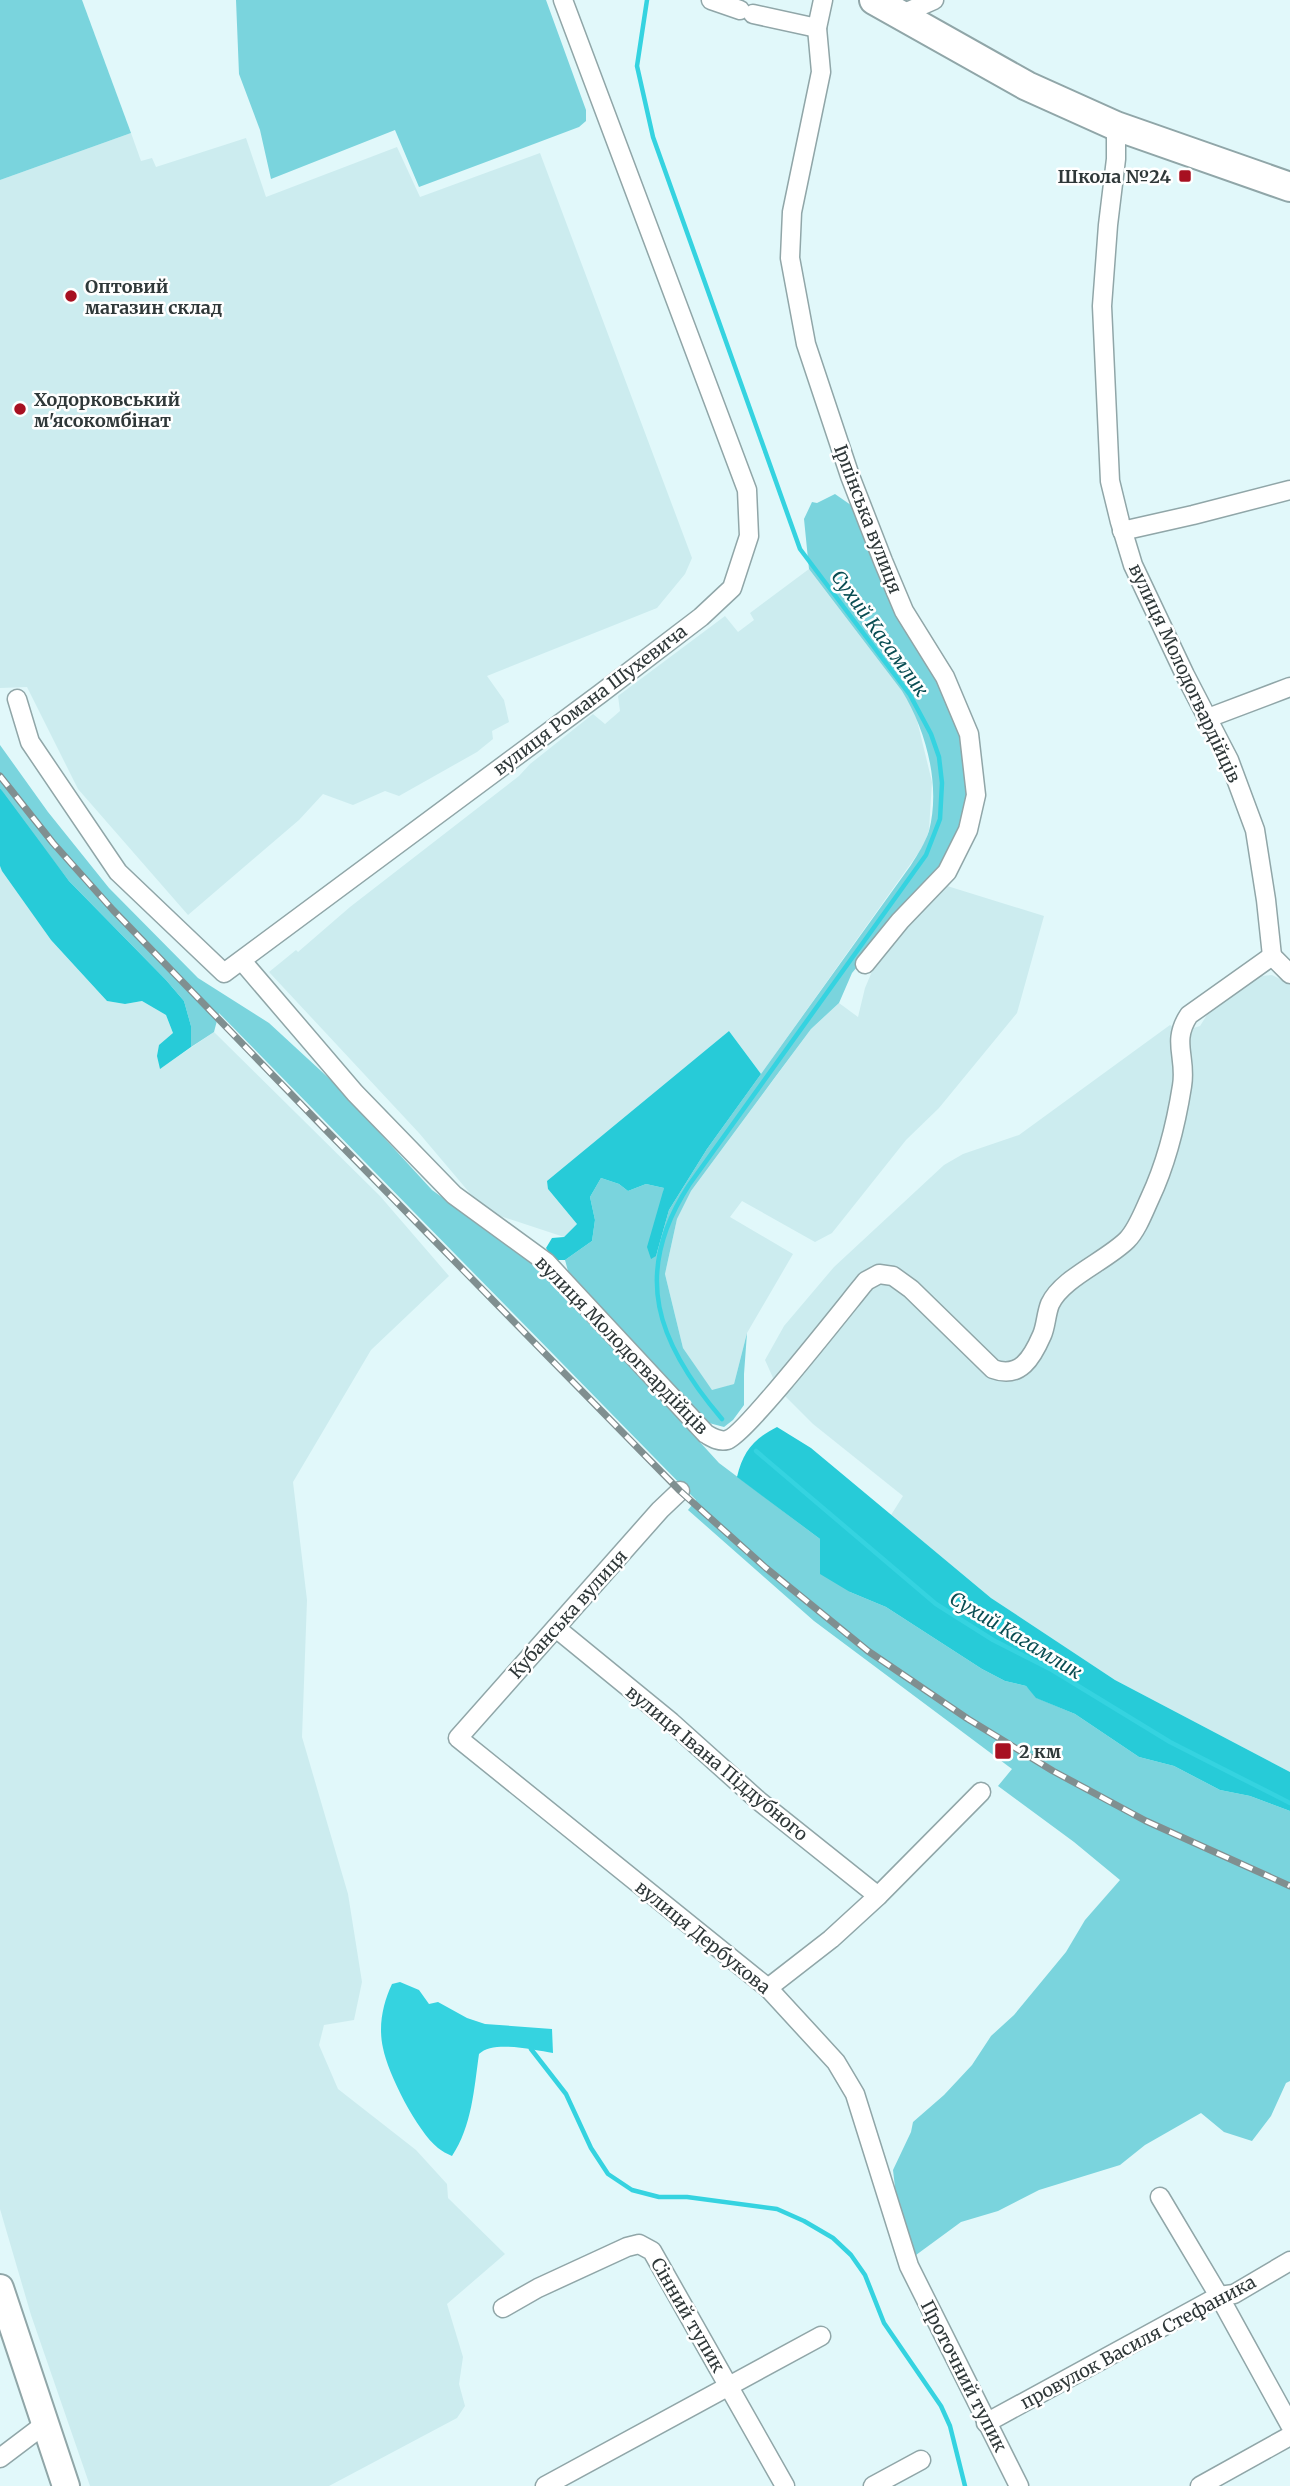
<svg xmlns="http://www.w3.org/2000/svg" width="1290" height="2486" font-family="Merriweather,serif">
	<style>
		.built { fill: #ccecef }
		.green { fill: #7ad4dd }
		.forest { fill: #27cbd8 }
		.water { fill: #35d3e0 }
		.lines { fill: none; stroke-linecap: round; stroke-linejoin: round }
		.stream { stroke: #35d3e0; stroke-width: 4.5 }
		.minor-casing { stroke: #90a6a8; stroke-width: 21 }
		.primary-casing { stroke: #90a6a8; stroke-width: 30 }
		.trunk-casing { stroke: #90a6a8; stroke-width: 32 }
		.minor { stroke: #fff; stroke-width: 18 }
		.primary { stroke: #fff; stroke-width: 26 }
		.trunk { stroke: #fff; stroke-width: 28 }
		.rail-casing { stroke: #808f90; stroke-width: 7 }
		.rail { stroke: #fff; stroke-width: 4.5; stroke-dasharray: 13; stroke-linecap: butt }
		.poi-dot { fill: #a71021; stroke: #fff; stroke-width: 2.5 }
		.labels { text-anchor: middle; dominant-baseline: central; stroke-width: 5; stroke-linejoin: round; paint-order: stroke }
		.poi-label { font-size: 18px; font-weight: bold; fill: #2f3839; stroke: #fff; text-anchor: start }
		.street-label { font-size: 18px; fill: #2f3839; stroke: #fff }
		.water-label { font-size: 19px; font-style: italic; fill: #094d53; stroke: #fff }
	</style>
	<rect width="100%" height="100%" fill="#e1f8fa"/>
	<g class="built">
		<polygon points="131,133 141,161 152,158 156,167 246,138 266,197 397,147 420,197 540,153 692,558 685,574 657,608 487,676 504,700 509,722 492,731 493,739 477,752 399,796 385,791 353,805 323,794 299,820 188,915 78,789 27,687 0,688 0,180"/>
		<polygon points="809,569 902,691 915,712 932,782 929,830 924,845 761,1074 729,1031 548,1189 577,1224 564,1237 485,1211 419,1133 269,972 296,950 298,952 350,907 519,776 530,764 593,714 605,724 620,711 618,696 725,616 738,632 754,620 750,613"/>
		<polygon points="0,866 51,940 107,1001 125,1004 142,1001 166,1015 173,1033 161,1068 214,1032 380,1196 449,1276 371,1350 293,1482 307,1600 302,1737 348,1894 362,1982 354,2020 324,2025 319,2045 338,2089 416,2150 447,2184 448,2198 505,2254 447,2304 463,2357 459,2384 465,2406 457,2418 329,2486 90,2486 31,2315 0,2209"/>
		<polygon points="944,885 1044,916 1017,1013 939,1108 906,1140 832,1233 815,1242 742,1201 730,1217 793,1254 747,1333 734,1384 712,1391 683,1348 665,1274 677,1219 691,1191 811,1029 839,1003 858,1017 865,988 873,969"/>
		<polygon points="1272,975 1290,984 1290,1772 1115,1680 991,1598 891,1515 903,1496 813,1424 778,1389 765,1360 784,1326 834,1267 944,1165 963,1154 1019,1135 1170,1025 1180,1032 1200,1026 1210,1010 1261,976"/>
	</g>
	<g class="green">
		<polygon points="0,0 82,0 131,133 0,180"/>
		<polygon points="236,0 546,0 586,110 586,121 579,127 419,187 395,130 271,179 260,130 239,74"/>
		<path d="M 835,494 L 858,510 L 931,664 L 962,733 L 970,796 L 962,829 L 936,872 L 852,973 L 839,1003 L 811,1029 L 773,1080 L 691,1191 L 677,1219 L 665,1274 L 683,1348 L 712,1390 L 734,1384 L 747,1333 L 744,1374 L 744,1405 L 733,1420 L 724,1427 L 709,1423 L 568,1271 L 565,1260 L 592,1241 L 595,1220 L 590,1197 L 601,1178 L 619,1184 L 628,1191 L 646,1184 L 664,1188 L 656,1256 L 669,1210 L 707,1149 L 911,865 C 918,854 925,843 929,831 C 941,785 926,730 902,691 L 809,569 L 804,519 L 812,502 L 817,503 Z"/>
		<polygon points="0,745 48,812 109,888 198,978 269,1023 333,1082 432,1190 543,1270 719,1463 820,1539 850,1592 886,1607 982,1669 1005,1681 1026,1686 1037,1698 1075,1714 1139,1757 1174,1766 1220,1790 1250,1796 1290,1811 1290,2081 1286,2083 1271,2116 1252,2141 1224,2132 1201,2113 1145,2145 1120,2165 1039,2190 998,2211 961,2222 916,2255 907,2236 896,2196 893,2170 911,2132 913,2122 944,2095 972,2065 991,2036 1014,2015 1066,1952 1085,1920 1120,1880 1074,1842 998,1786 1012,1769 814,1621 688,1510 696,1500 219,1013 214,1032 191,1047 191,1026 184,1001 166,980 69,881 7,800 0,788"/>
	</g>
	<g class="forest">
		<polygon points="0,788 69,881 166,980 184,1001 191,1026 191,1047 160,1069 157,1056 159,1045 173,1033 166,1015 142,1001 125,1004 107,1001 51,940 2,871 0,866"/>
		<polygon points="729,1031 761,1074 707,1149 669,1210 656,1256 651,1259 647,1247 664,1188 646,1184 628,1191 619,1184 601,1178 590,1197 595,1220 592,1241 565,1260 554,1260 546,1248 552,1238 564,1237 577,1224 548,1189 547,1181"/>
		<path d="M 777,1427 L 811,1448 L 991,1598 L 1115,1680 L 1290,1772 L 1290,1811 L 1250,1796 L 1220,1790 L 1174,1766 L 1139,1757 L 1075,1714 L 1036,1698 L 1026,1686 L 1005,1681 L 982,1669 L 886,1607 L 850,1592 L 820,1574 L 820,1539 L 737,1477 C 743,1452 753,1439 777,1427 Z"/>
	</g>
	<path class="water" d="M 400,1982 L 419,1990 L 429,2004 L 438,2002 L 467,2018 L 485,2024 L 552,2029 L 553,2053 C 534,2050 493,2040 479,2054 C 474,2089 472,2126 452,2156 C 447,2154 442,2151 438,2148 C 417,2131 388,2074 383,2048 C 378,2026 383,2003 392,1984 Z"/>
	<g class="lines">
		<g class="stream">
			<path d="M 647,0 L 637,66 L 653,137 L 800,549 L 910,695 L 931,734 L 939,757 L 942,783 L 940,819 L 926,855 L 689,1185 C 631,1274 657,1343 722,1419"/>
			<polyline points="756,1451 936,1604 993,1640 1052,1670 1170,1742 1290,1803"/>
			<polyline points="531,2049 566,2094 591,2148 608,2174 632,2190 659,2197 687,2197 777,2209 804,2221 833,2238 851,2255 865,2275 884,2323 941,2406 950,2426 965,2486"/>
		</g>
		<defs>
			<g id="minor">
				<polyline points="711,0 740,10"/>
				<polyline points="823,0 817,28 821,72 792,212 790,258 806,344 850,476 883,561 904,611 945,677 969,734 976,795 968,830 947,872 900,921 865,964"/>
				<polyline points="753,14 817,28"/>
				<polyline points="900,15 934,0"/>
				<polyline points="1116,126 1116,159 1108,225 1102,306 1110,481 1120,522 1133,565 1185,675 1229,760 1255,830 1266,900 1272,956"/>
				<polyline points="1122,531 1193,515 1290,490"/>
				<polyline points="17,699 30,742 118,872 224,973 600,694 701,617 732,588 749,536 747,490 563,0"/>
				<polyline points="1208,718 1290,687"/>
				<polyline points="1272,956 1290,974"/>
				<path d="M 242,961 L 355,1093 L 454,1195 L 546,1262 L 706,1434 C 713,1438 719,1442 727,1440 C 744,1436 847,1304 866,1281 L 879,1274 L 893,1276 L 911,1289 L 993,1369 C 1020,1379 1032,1358 1042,1335 C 1046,1326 1046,1314 1050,1304 C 1062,1278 1106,1261 1127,1240 C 1137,1230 1144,1211 1150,1198 C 1166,1164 1176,1124 1182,1086 C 1187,1057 1171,1042 1189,1015 L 1272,956"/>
				<polyline points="680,1491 660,1510 458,1738 768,1988 836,2062 855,2094 909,2266 1019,2486"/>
				<polyline points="556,1628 671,1722 759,1801 878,1896"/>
				<polyline points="768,1988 831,1939 878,1896 981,1792"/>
				<polyline points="1160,2197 1219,2296 1290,2425"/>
				<polyline points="503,2308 538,2288 627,2247 639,2244 652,2251 785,2486"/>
				<polyline points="986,2423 1219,2296 1234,2294 1290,2261"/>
				<polyline points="0,2458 45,2424"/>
				<polyline points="545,2486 821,2336"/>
				<polyline points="873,2486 921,2460"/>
				<polyline points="1200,2486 1290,2436"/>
			</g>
			<polyline id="primary" points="0,2288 66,2486"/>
			<polyline id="trunk" points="874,0 1027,86 1116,126 1290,187"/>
		</defs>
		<use href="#minor" class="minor-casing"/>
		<use href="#primary" class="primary-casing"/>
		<use href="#trunk" class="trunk-casing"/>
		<use href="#minor" class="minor"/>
		<use href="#primary" class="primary"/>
		<use href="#trunk" class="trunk"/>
		<defs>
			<polyline id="rail" points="0,776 53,843 113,910 322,1126 680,1491 766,1568 868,1651 968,1719 1053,1771 1146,1821 1290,1886"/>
		</defs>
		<use href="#rail" class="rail-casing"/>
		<use href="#rail" class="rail"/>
	</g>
	<g class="poi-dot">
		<rect x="1178" y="169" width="14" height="14" rx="3.5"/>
		<circle cx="71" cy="296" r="7"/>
		<circle cx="20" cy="409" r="7"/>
		<rect x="994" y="1742" width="18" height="18" rx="3.5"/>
	</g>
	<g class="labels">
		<g class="poi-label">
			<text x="1171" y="176" text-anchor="end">Школа №24</text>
			<text x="85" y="286">Оптовий<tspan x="85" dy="21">магазин склад</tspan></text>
			<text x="34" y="399">Ходорковський<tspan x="34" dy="21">м'ясокомбінат</tspan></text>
			<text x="1019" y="1751">2 км</text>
		</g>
		<g class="street-label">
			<text transform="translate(868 519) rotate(69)">Ірпінська вулиця</text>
			<text transform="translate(1185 673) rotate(65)">вулиця Молодогвардійців</text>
			<text transform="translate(590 700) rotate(-37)">вулиця Романа Шухевича</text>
			<text transform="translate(622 1345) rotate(46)">вулиця Молодогвардійців</text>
			<text transform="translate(568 1614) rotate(-48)">Кубанська вулиця</text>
			<text transform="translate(717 1763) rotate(40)">вулиця Івана Піддубного</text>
			<text transform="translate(703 1937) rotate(39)">вулиця Дербукова</text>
			<text transform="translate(688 2315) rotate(60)">Сінний тупик</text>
			<text transform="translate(1138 2342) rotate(-28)">провулок Василя Стефаника</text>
			<text transform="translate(964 2376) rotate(63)">Проточний тупик</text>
		</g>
		<g class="water-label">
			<text transform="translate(880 633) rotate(54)">Сухий Кагамлик</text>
			<text transform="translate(1016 1635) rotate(31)">Сухий Кагамлик</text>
		</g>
	</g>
</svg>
